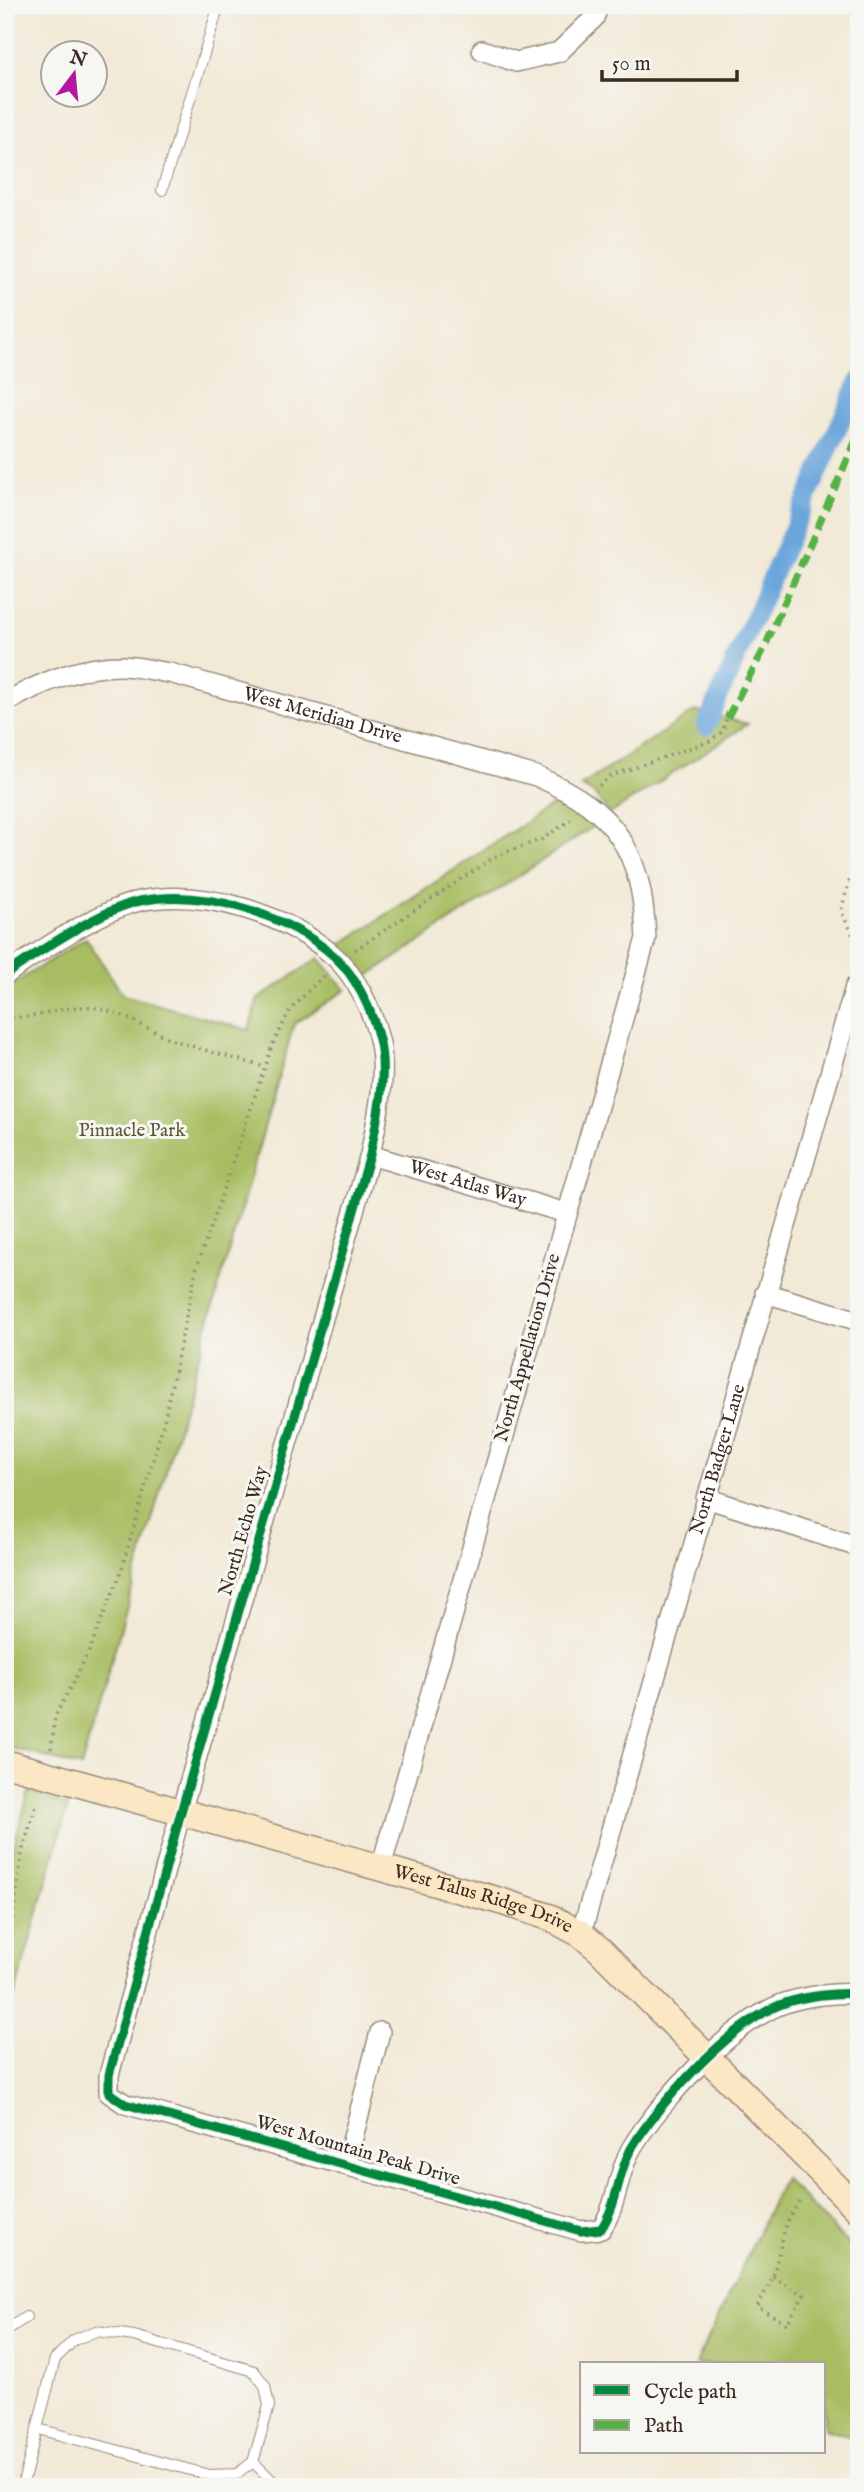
<svg xmlns="http://www.w3.org/2000/svg" width="864" height="2492" font-family="'IM FELL English',serif">
	<style>
		.green { fill: #a8bd62; stroke: #727440; stroke-width: 2 }
		.lines { fill: none; stroke-linecap: round; stroke-linejoin: round }
		.canal { stroke: #6aa5db; stroke-width: 19 }
		.lane-casing { stroke: #968a7a; stroke-width: 12 }
		.street-casing { stroke: #968a7a; stroke-width: 22 }
		.secondary-casing { stroke: #968a7a; stroke-width: 29 }
		.path { stroke: #968a7a; stroke-width: 3.5; stroke-dasharray: 2 5; stroke-linecap: butt }
		.lane { stroke: #fff; stroke-width: 10 }
		.street { stroke: #fff; stroke-width: 19 }
		.secondary { stroke: #fbe7c3; stroke-width: 26 }
		.quiet { stroke: #57b245; stroke-width: 7; stroke-dasharray: 14 7; stroke-linecap: butt }
		.cycleway-casing { stroke: #f6f6f2; stroke-width: 13 }
		.cycleway { stroke: #00873e; stroke-width: 9 }
		.labels { text-anchor: middle; dominant-baseline: central; stroke-width: 6; stroke-linejoin: round; paint-order: stroke }
		.street-label { font-size: 19px; fill: #3b2a1e; stroke: #f6f6f2 }
		.park-label { font-size: 19px; fill: #5c5632; stroke: #f6f6f2 }
	</style>
	<rect width="100%" height="100%" fill="#f6f6f2"/>
	<filter id="ink" filterUnits="userSpaceOnUse"><feTurbulence type="fractalNoise" baseFrequency=".0143" numOctaves="2"/><feDisplacementMap in="SourceGraphic" scale="14" xChannelSelector="R" yChannelSelector="G"/><feConvolveMatrix kernelMatrix="1 2 1 2 8 2 1 2 1" color-interpolation-filters="sRGB"/></filter>
	<filter id="wash" filterUnits="userSpaceOnUse"><feTurbulence type="fractalNoise" baseFrequency=".00686" numOctaves="4" result="noise"/><feDisplacementMap in="SourceGraphic" scale="28" xChannelSelector="R" yChannelSelector="G"/><feGaussianBlur stdDeviation="1.57" result="paint"/><feColorMatrix in="noise" values="0 0 0 0 0 0 0 0 0 0 0 0 0 0 0 0 0 1.4 0 .05"/><feComposite in="paint" operator="in"/></filter>
	<g filter="url(#wash)">
		<rect width="100%" height="100%" fill="#f2e9d6"/>
		<g class="green">
			<polygon points="695,711 748,724 610,814 594,794 581,786"/>
			<polygon points="561,799 594,826 365,978 339,946"/>
			<path d="M 86,938 L 123,995 L 249,1030 L 258,999 L 319,958 L 346,990 L 294,1024 L 81,1767 L 5,1746 C 5,1676 2,1605 5,1535 C 7,1496 16,1461 5,1422 L 5,989 Z"/>
			<polygon points="29,1791 68,1806 5,2029 5,1877"/>
			<polygon points="784,2178 859,2255 859,2439 824,2429 824,2364 696,2364"/>
		</g>
		<g class="lines">
			<polyline class="canal" points="706,726 859,381"/>
		</g>
	</g>
	<g filter="url(#ink)">
		<g class="lines">
			<defs>
				<g id="lane">
					<polyline points="162,190 219,5"/>
					<polyline points="5,2331 26,2317"/>
					<polyline points="253,2462 279,2487"/>
					<polyline points="22,2487 55,2359 74,2340 96,2331 134,2336 254,2371 265,2386 269,2406 253,2462 237,2474 209,2475 38,2429"/>
				</g>
				<g id="street">
					<polyline points="482,50 516,62 559,52 594,18 599,5"/>
					<path id="s1" d="M 5,703 C 39,683 81,666 121,666 C 137,666 154,671 170,673 L 536,776 C 617,811 642,851 646,938 L 381,1867"/>
					<path d="M 5,975 C 38,952 102,909 140,901 C 203,888 286,914 334,956 C 356,976 372,1010 379,1039 C 388,1076 377,1119 370,1155 L 181,1812 L 109,2075 L 109,2093 L 125,2104 L 581,2231 L 601,2229 C 618,2204 617,2174 631,2149 C 658,2103 734,2020 785,2003 C 806,1996 836,1992 859,1994"/>
					<path id="s2" d="M 370,1155 L 566,1213"/>
					<polyline points="765,1293 859,1321"/>
					<polyline points="706,1498 859,1547"/>
					<path id="s3" d="M 581,1934 L 855,987"/>
					<polyline points="346,2165 380,2032"/>
				</g>
				<g id="secondary">
					<path id="s4" d="M 5,1763 L 500,1901 L 549,1917 L 581,1934 L 600,1950 L 859,2210"/>
				</g>
			</defs>
			<use href="#lane" class="lane-casing"/>
			<use href="#street" class="street-casing"/>
			<use href="#secondary" class="secondary-casing"/>
			<g class="path">
				<polyline points="599,786 611,776 710,741 722,732 727,718"/>
				<polyline points="859,947 841,911 859,847"/>
				<polyline points="355,950 496,856 542,839 571,820"/>
				<path d="M 5,1015 C 27,1024 64,1004 90,1007 C 120,1010 144,1028 171,1039 C 201,1050 234,1058 265,1067"/>
				<polyline points="5,1177 12,1179"/>
				<polyline points="51,1749 55,1717 89,1651 121,1572 164,1421 196,1270 272,1046 290,1010 327,972"/>
				<polyline points="5,1974 22,1852 36,1806"/>
				<polyline points="773,2277 804,2295 787,2324 757,2307 773,2277 787,2221 802,2197"/>
			</g>
			<use href="#lane" class="lane"/>
			<use href="#street" class="street"/>
			<use href="#secondary" class="secondary"/>
			<polyline class="quiet" points="727,718 763,651 859,433"/>
			<defs>
				<path id="cycleway" d="M 5,975 C 38,952 102,909 140,901 C 203,888 286,914 334,956 C 356,976 372,1010 379,1039 C 388,1076 377,1119 370,1155 L 181,1812 L 109,2075 L 109,2093 L 125,2104 L 581,2231 L 601,2229 C 618,2204 617,2174 631,2149 C 658,2103 734,2020 785,2003 C 806,1996 836,1992 859,1994"/>
			</defs>
			<use href="#cycleway" class="cycleway-casing"/>
			<use href="#cycleway" class="cycleway"/>
		</g>
	</g>
	<g class="labels">
		<g class="street-label">
			<text stroke="none"><textPath href="#s1" startOffset="331">West Meridian Drive</textPath></text>
			<text stroke="none"><textPath href="#s2" startOffset="102">West Atlas Way</textPath></text>
			<text transform="translate(528 1348) rotate(-74)">North Appellation Drive</text>
			<text stroke="none"><textPath href="#s3" startOffset="494">North Badger Lane</textPath></text>
			<text transform="translate(244 1531) rotate(-74)">North Echo Way</text>
			<text stroke="none"><textPath href="#s4" startOffset="497">West Talus Ridge Drive</textPath></text>
			<text transform="translate(358 2151) rotate(16)">West Mountain Peak Drive</text>
		</g>
		<g class="park-label">
			<text x="132" y="1131">Pinnacle Park</text>
		</g>
	</g>
	<rect width="864" height="2492" fill="none" stroke="#f6f6f2" stroke-width="28"/>
	<rect x="580" y="2362" width="245" height="91" fill="#f6f6f2" stroke="#aba49d" stroke-width="2"/>
	<rect x="594" y="2385" width="35" height="10" fill="#00873e" stroke="#aba49d" stroke-width="2"/>
	<text x="644" y="2398" font-size="21" fill="#3b2a1e">Cycle path</text>
	<rect x="594" y="2420" width="35" height="10" fill="#57b245" stroke="#aba49d" stroke-width="2"/>
	<text x="644" y="2432" font-size="21" fill="#3b2a1e">Path</text>
	<g transform="translate(74 74) rotate(16)"><circle r="33" fill="#f6f6f2" stroke="#aba49d" stroke-width="2"/>
	<path d="M0-5L12 26L0 18L-12 26Z" fill="#b5179e"/>
	<text y="-10" font-size="19" font-weight="bold" text-anchor="middle" fill="#3b2a1e">N</text>
	</g>
	<path d="M602 70v10h135v-10" fill="none" stroke="#3b2a1e" stroke-width="3.5"/>
	<text x="612" y="70" font-size="21" fill="#3b2a1e" stroke="#f6f6f2" stroke-width="5" paint-order="stroke">50 m</text>
</svg>
